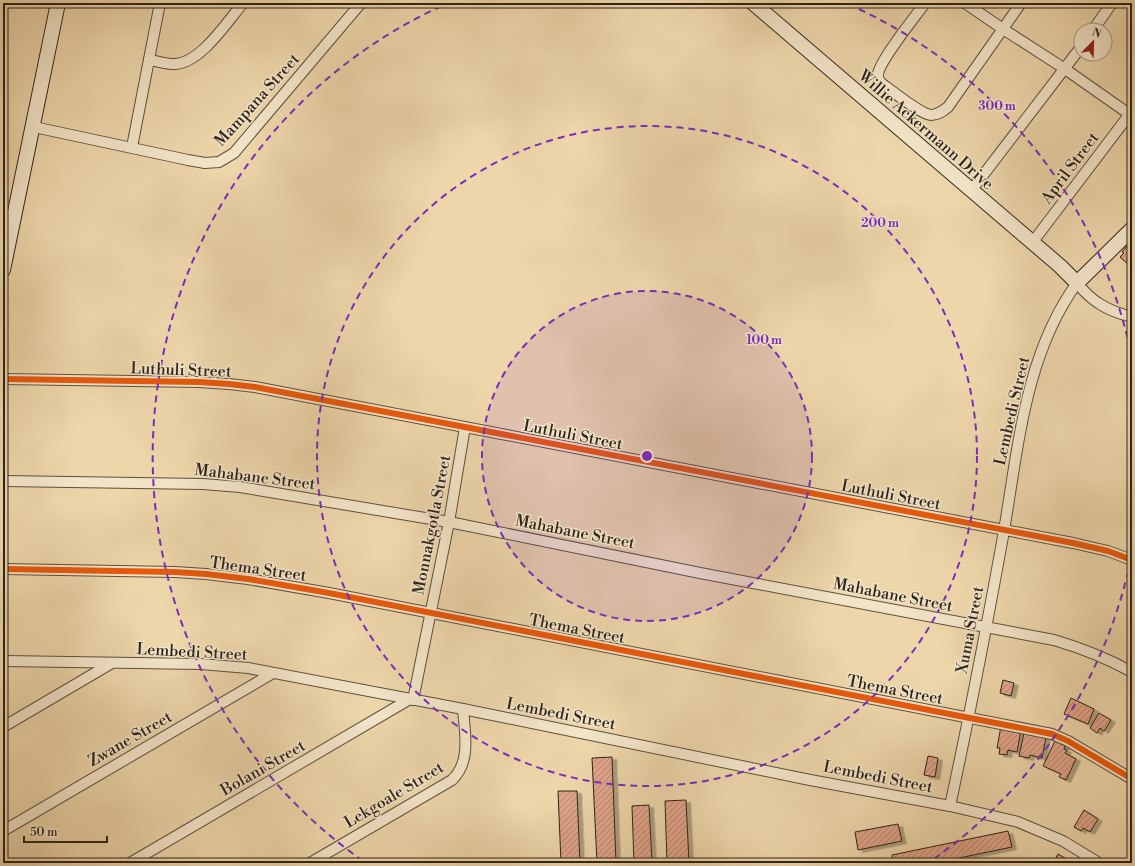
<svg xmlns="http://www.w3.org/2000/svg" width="1135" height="866" font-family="'Libre Bodoni',serif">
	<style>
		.building { fill: url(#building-hatch); stroke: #2c231a; filter: url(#shadow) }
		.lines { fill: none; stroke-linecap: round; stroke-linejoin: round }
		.street-casing { stroke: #5c503e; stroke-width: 12 }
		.secondary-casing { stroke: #2c231a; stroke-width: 16 }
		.street { stroke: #f3e4c8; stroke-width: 10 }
		.secondary { stroke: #f3e4c8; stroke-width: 14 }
		.cycleway-casing { stroke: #f3e4c8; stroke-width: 8 }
		.cycleway { stroke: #e8590c; stroke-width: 6 }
		.ring { fill: none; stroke: #7b2cbf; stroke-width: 2; stroke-dasharray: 7 5 }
		.labels { text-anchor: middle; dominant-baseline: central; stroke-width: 3; stroke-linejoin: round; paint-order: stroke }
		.street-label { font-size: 16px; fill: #2c231a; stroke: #f3e4c8 }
		.centre { fill: #7b2cbf; stroke: #f3e4c8; stroke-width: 2 }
		.ring-label { font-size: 12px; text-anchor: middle; font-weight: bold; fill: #7b2cbf; stroke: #f3e4c8; stroke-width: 3; stroke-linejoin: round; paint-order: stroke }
	</style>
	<defs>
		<pattern id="building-hatch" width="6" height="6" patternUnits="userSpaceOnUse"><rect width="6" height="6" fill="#e0a488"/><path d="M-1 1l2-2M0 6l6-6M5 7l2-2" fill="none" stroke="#b6856e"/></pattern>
		<filter id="shadow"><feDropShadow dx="4.5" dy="2.5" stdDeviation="0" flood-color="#0004"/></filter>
	</defs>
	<rect width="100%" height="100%" fill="#edd6aa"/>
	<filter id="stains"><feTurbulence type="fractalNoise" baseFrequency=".005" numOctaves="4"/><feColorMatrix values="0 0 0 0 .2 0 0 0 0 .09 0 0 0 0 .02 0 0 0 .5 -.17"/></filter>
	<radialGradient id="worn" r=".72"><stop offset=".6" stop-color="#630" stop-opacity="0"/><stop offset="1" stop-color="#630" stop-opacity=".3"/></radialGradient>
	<g class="building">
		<polygon points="1128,245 1132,248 1132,268 1120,257 1124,253 1122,252"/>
		<polygon points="1003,680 1014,683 1011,696 1000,693"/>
		<polygon points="1071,698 1094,709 1088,724 1064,714"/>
		<polygon points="1099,713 1111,720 1104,731 1100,728 1097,733 1090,728"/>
		<polygon points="1001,726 1021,730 1017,752 1008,750 1007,755 999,754 1000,748 997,748"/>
		<polygon points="1024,733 1046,737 1042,758 1030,755 1029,758 1019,756"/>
		<polygon points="1055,741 1065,746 1064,749 1067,750 1065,753 1076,759 1066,780 1059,777 1061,774 1043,766"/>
		<polygon points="928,756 938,758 935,777 924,775"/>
		<polygon points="612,757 616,863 597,863 592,758"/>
		<polygon points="558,791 577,791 580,863 561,863"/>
		<polygon points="686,800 689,863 667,863 665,801"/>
		<polygon points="649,805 652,863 634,863 632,806"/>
		<polygon points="1084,810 1098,819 1090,832 1083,828 1081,831 1074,827"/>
		<polygon points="898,824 902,841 858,850 855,832"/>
		<polygon points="1008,831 1012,847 935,863 893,863 892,855"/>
		<polygon points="1058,854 1071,862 1071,863 1053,863"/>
	</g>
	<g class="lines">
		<defs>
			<g id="street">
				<path d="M 925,3 C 915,17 880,60 878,74 C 877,78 879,79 881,83 C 891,90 920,114 931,115 C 938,115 943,111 948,107 L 1021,3"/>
				<polyline points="965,3 1003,29 1065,69 1132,116"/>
				<polyline points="1093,30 1112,3"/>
				<path d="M 149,60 C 157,61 166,64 174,64 C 200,64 227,22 243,3"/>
				<polyline points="34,127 188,160 205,163 219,162 234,153 361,3"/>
				<polyline points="132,147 160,3"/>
				<polyline points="971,191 1081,47"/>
				<polyline points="1032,243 1132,111"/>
				<polyline points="3,379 199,382 229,384 255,387 1073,543 1108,551 1132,560"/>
				<path d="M 3,481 L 203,484 L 240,487 L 449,522 L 700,573 L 1054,640 C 1081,648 1107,658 1132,672"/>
				<polyline points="3,569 175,572 206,574 248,579 329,593 1052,734 1068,741 1132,779"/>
				<polyline points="3,661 201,664 248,668 463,709 810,780 950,806 1018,822 1063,841 1099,863"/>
				<polyline points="413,700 449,522 465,427"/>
				<polyline points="3,727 112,663"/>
				<path d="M 950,806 C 969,718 986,630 1002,542 C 1018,454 1023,357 1077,283 C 1092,302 1108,311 1132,317"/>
				<polyline points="3,831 273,673"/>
				<polyline points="130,863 410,699"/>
				<path d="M 310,863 L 452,780 C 471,762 465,734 463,709"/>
			</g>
			<g id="secondary">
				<polyline points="753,3 1060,266 1077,283 1132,229"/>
				<polyline points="3,270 58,3"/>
			</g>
		</defs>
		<use href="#street" class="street-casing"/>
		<use href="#secondary" class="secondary-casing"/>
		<use href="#street" class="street"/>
		<use href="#secondary" class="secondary"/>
		<defs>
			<g id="cycleway">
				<polyline points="3,379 199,382 229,384 255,387 1073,543 1108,551 1132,560"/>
				<polyline points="3,569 175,572 206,574 248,579 329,593 1052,734 1068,741 1132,779"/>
			</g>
		</defs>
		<use href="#cycleway" class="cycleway-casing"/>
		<use href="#cycleway" class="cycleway"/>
	</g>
	<circle cx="647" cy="456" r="165" fill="#7b2cbf" fill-opacity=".12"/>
	<g class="ring">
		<circle cx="647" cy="456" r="165"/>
		<circle cx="647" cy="456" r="330"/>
		<path d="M1131 559A495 495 0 0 1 931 861M363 861A495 495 0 0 1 446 4M848 4A495 495 0 0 1 1131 353"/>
	</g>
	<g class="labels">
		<g class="street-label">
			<text transform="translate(257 100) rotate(-48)">Mampana Street</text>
			<text transform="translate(926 130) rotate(41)">Willie Ackermann Drive</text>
			<text transform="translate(1070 168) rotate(-53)">April Street</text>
			<text transform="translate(181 370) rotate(2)">Luthuli Street</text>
			<text transform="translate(1012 411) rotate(-77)">Lembedi Street</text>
			<text transform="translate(573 435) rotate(11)">Luthuli Street</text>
			<text transform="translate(255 477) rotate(7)">Mahabane Street</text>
			<text transform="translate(891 495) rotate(11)">Luthuli Street</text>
			<text transform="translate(432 525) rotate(-79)">Monnakgotla Street</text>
			<text transform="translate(575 532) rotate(11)">Mahabane Street</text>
			<text transform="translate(258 569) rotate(8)">Thema Street</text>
			<text transform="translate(893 595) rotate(11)">Mahabane Street</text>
			<text transform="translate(577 629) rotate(11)">Thema Street</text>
			<text transform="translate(970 630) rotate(-79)">Xuma Street</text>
			<text transform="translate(192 652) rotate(3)">Lembedi Street</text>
			<text transform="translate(895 690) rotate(11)">Thema Street</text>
			<text transform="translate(561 714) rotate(11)">Lembedi Street</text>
			<text transform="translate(130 739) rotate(-30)">Zwane Street</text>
			<text transform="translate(263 768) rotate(-30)">Bolani Street</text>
			<text transform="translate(878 777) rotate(11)">Lembedi Street</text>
			<text transform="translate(394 795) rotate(-31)">Lekgoale Street</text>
		</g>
	</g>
	<circle cx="647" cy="456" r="6" class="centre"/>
	<g class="ring-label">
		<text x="997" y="110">300 m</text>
		<text x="880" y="227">200 m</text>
		<text x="764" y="344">100 m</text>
	</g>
	<rect width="1135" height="866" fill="none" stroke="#edd6aa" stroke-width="16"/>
	<rect x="4" y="4" width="1127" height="858" fill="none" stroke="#2c231a" stroke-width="2"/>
	<rect x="8" y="8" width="1119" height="850" fill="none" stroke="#2c231a"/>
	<g transform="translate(1093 42) rotate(23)"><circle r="19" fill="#f3e4c8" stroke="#a39782"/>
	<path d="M0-3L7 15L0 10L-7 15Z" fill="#8f2418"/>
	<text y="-6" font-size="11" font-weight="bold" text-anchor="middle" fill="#2c231a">N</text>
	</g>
	<path d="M24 836v6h83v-6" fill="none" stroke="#2c231a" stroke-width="2"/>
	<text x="30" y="836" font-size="12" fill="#2c231a" stroke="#f3e4c8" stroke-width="3" paint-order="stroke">50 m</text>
	<rect width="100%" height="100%" filter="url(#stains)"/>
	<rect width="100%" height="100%" fill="url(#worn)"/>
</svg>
